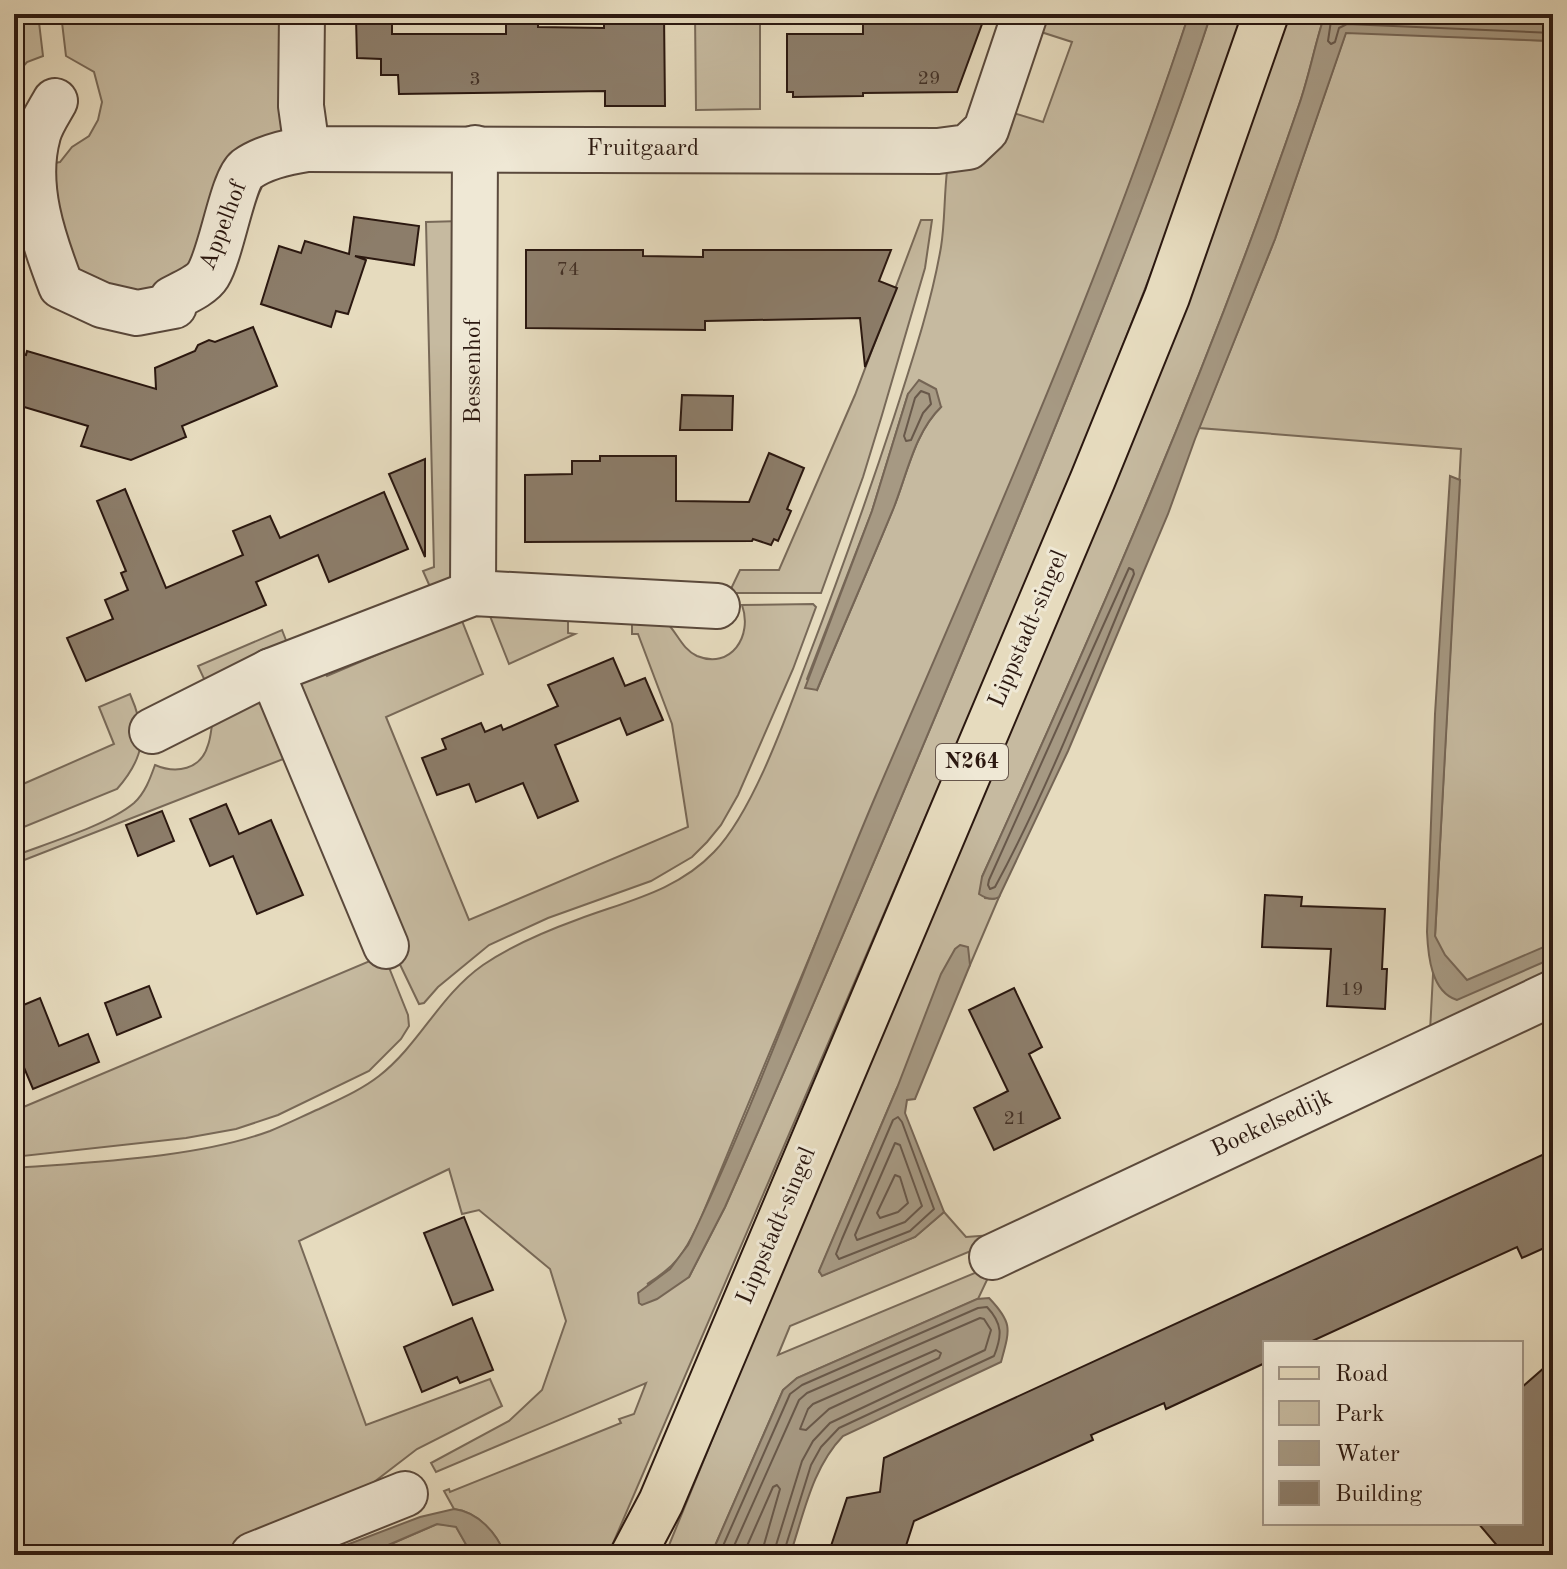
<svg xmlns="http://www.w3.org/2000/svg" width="1567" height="1569" font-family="'Old Standard TT',serif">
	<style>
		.green { fill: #c6baa0; stroke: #786958; stroke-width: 2; fill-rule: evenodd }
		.water { fill: #a69983; stroke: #756555; stroke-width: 2 }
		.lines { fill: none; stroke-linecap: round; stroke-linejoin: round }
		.shore { stroke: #68584a; stroke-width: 2 }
		.building { fill: #8c7d6a; stroke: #2b1810; stroke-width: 2 }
		.street-casing { stroke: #5a493c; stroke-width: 48 }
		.primary-casing { stroke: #2b1810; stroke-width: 48 }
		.street { stroke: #efe8d5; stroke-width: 44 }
		.primary { stroke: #e6dbbe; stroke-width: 44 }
		.labels { text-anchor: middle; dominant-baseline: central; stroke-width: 6; stroke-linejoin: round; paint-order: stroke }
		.number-label { font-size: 20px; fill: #433126 }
		.shield { fill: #efe8d5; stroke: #66564b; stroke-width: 2 }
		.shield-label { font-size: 22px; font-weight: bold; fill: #2b1810 }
		.street-label { font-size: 24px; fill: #2b1810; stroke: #efe8d5 }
	</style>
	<rect width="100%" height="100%" fill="#e6dbbe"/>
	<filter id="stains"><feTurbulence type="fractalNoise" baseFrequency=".0025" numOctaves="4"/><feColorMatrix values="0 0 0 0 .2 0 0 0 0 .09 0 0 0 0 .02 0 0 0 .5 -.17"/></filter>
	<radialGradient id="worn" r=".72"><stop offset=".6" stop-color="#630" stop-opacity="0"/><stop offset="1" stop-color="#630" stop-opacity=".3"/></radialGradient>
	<g class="green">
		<polygon points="14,14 38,14 43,56 27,62 14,77"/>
		<polygon points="61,14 286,14 285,126 271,144 193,273 130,299 66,264 49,164 60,162 72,147 89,136 98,120 102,102 94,72 66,56"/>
		<polygon points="695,14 760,14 760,109 696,110"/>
		<path d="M 1044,14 L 1189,14 C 1112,251 1013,480 915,709 C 841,880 770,1051 699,1223 C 684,1254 676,1266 647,1284 L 689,1277 L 725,1207 C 832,964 935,719 1036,474 C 1098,322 1159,170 1211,14 L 1242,14 L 1188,179 L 1065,493 L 608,1555 L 505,1555 C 497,1533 478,1512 454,1509 L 444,1491 L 449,1489 L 450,1492 L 621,1423 L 619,1419 L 634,1414 L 646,1383 L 436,1472 L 431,1463 L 509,1421 L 542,1390 L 566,1321 L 550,1269 L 479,1210 L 462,1214 L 449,1169 L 299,1241 L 366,1425 L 490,1379 L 502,1406 L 417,1449 L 331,1515 L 224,1555 L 14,1555 L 14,1168 C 93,1162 197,1158 270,1131 C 287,1124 303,1116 319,1109 C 340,1099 361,1090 379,1076 C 420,1044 439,996 483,965 C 512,945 546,931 579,919 C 627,901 677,891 714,852 C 753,812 787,715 807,661 C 838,580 867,499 894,417 C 912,361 931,305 941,247 C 945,222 944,197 947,171 L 1010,112 L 1043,122 L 1072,42 L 1038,31 ZM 908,394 L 941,407 C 915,432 907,474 894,507 C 869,568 842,629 817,690 L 807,679 L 872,511 Z"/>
		<path d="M 1285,14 L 1325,14 C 1315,43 1310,74 1299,105 C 1209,368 1097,624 982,877 L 985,898 L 994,899 L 999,897 L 970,965 L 897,1088 L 819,1272 L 823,1275 L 915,1237 L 944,1212 L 966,1237 L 993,1235 L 1031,1226 L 790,1326 L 778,1355 L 994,1265 L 978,1299 L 797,1378 L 783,1390 L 711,1555 L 665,1555 L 811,1198 L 1166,359 Z"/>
		<polygon points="1346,32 1553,41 1553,975 1430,1031 1461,449 1199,428 1275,239"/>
		<polygon points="921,220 932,220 925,268 882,415 863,477 821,593 729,593 740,570 779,570 855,395"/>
		<polygon points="461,221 453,576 431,589 423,571 434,567 426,222"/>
		<path d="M 813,604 L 816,607 L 793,669 L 738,795 L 721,825 L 707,842 L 692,857 L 651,881 L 548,918 L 489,945 L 438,987 L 424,1003 L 419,1004 L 394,952 L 298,689 L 301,680 L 321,665 L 327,676 L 421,636 L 460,616 L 483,674 L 386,717 L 469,920 L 688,827 L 672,724 L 638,634 L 632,634 L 632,616 L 667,623 C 678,634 682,649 697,656 C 731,670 753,636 742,605 Z"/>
		<polygon points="490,616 568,616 568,633 575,634 509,664"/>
		<polygon points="282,630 289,648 206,683 198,666"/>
		<path d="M 130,694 C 147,733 146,756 117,789 L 14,831 L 14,788 L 114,744 L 99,707 Z"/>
		<path d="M 254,701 L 266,707 L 291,756 L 14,864 L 14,856 C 48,843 108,825 134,803 C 145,793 150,779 155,765 C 176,774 201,770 208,745 C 211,737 211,728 213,720 Z"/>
		<polygon points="384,955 408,1015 409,1026 401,1039 369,1071 278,1115 236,1129 186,1138 14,1157 14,1111"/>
		<polygon points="437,1524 456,1526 472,1555 366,1555"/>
	</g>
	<g class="water">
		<path d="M 1189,14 L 1211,14 C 1160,170 1098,322 1036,474 C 935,719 832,964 725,1207 L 689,1277 L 657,1299 L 642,1305 L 639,1303 L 638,1293 L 670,1269 L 688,1245 C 758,1099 812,945 876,795 C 987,537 1101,281 1189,14 Z"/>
		<path d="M 1325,14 L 1553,16 L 1553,41 L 1346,33 L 1275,239 L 1195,439 L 1168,514 L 1068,751 L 999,897 C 992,901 985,898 979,894 L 982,877 C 1097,624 1209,368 1299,105 C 1310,73 1315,43 1325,14 Z"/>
		<path d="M 919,380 L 936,389 L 941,407 C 915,432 907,474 894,507 C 869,568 842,629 817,690 L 805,688 L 872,511 L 908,394 Z"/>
		<path d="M 1450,476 L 1460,480 L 1435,936 L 1445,955 L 1467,980 L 1553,943 L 1553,958 L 1457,1000 C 1431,992 1428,955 1427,932 L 1435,714 Z"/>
		<polygon points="960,945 968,947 970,965 915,1099 907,1100 905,1113 944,1212 915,1237 822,1276 819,1271 897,1088 941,974 955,949"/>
		<path d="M 989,1298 C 1013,1323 1010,1329 1001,1362 L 843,1436 C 812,1468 804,1514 790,1555 L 711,1555 L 783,1390 L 797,1378 L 977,1299 Z"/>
		<path d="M 454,1509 C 478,1512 497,1533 505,1555 L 472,1555 L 456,1527 L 437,1524 L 365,1555 L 320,1555 L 420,1517 Z"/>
	</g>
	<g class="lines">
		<g class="shore">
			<polyline points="1332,14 1328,41 1331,44 1335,42 1339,28 1347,24 1553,33"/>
			<polyline points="1344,14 1553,23"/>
			<polygon points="921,391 929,394 931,404 923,413 911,440 906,441 904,436 915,398"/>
			<path d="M 1129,568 L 1133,570 L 1134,574 C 1090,679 1049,787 995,887 L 990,889 L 988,885 L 989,880 Z"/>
			<polygon points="898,1117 902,1122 934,1209 910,1231 839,1259 836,1254 842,1239 893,1120"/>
			<polygon points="895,1143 900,1145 922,1206 905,1222 857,1240 855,1235"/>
			<polygon points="895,1175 900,1177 908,1203 898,1212 880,1218 877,1213"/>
			<polygon points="936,1350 941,1353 939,1358 829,1409 806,1430 800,1429 808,1409 813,1404"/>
			<path d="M 719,1555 L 790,1394 L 802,1385 L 978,1308 L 987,1307 C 1003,1324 1002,1336 994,1356 L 839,1428 L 821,1447 L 811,1465 L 783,1555"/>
			<polyline points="730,1555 799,1400 807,1393 980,1318 984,1319 991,1330 985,1350 830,1423 813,1441 802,1461 773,1555"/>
			<polyline points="743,1555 773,1487 777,1485 780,1489 761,1555"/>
		</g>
	</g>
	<g class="building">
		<polygon points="604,14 664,14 665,106 605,106 605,91 399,94 398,75 381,75 381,59 357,58 356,18 392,18 392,34 506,34 506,21 538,21 538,27 604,28"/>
		<polygon points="863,14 955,14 982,24 957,92 863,93 863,96 793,97 793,92 787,92 787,34 863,34"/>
		<polygon points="354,217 419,226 414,265 355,256 366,260 348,314 336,311 331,327 261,304 279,246 301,253 305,241 349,254"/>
		<polygon points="526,250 643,250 643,256 703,257 703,250 891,250 879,281 897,288 865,367 860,318 705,321 705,330 526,328"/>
		<polygon points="253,327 277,386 182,426 186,437 131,460 81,446 88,426 14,404 14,352 26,355 27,351 156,389 155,368 195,351 198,345 209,340 215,342"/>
		<polygon points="682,395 733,396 732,430 680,430"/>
		<polygon points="769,453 804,468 787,509 791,511 778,541 774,539 771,545 753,539 752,541 525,542 525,475 572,474 572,461 600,461 600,456 676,456 676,501 749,502"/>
		<polygon points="425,459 425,557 389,474"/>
		<polygon points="125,489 166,588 243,555 233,531 270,516 280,538 384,492 408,549 329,582 318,555 256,582 266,605 86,681 67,638 113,619 105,600 128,590 121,573 126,571 97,501"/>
		<polygon points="613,658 625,686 645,678 663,720 627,735 620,718 555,745 578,801 538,818 523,783 476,802 469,784 437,795 422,758 446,749 442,739 481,723 485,732 501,725 503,730 558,706 548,685"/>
		<polygon points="226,804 239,834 271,820 303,895 257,914 233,856 210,866 190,819"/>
		<polygon points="162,811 174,841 138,856 126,825"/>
		<polygon points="1265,895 1302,897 1301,906 1385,909 1382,969 1387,969 1385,1009 1327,1006 1331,949 1262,947"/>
		<polygon points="149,986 161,1017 117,1035 105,1003"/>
		<polygon points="1014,988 1042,1047 1029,1054 1060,1118 994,1150 974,1108 1008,1091 969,1010"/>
		<polygon points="40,998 59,1046 88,1034 99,1062 33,1089 14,1044 14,1009"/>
		<polygon points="1553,1150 1553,1244 1522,1258 1517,1247 1308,1343 1265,1343 1265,1363 1166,1409 1164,1403 1091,1435 1093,1440 914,1521 903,1555 828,1555 847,1498 880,1492 884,1458"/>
		<polygon points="464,1217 493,1290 453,1305 424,1233"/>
		<polygon points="472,1318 493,1370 460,1383 457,1377 422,1392 404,1347"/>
		<polygon points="1553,1360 1553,1555 1505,1555 1478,1523 1521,1523 1521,1388"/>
	</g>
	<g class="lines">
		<defs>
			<g id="street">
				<polyline points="302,14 301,106 307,149 938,151 968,147 986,130 1025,14"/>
				<path d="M 55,101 C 49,112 41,123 38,135 C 24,185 43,239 61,286 L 102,305 L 137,313 L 174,306 L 172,299 C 183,293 202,285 208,275 C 222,252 232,181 247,169 C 264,157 287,152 307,149"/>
				<polyline points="473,593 475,148"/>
				<polyline points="271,671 386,946"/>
				<polyline points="152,731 271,671 473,593 717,606"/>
				<polyline points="992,1257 1553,993"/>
				<polyline points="253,1555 405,1494"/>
			</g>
			<polyline id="primary" points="633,1555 661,1502 1093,479 1167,297 1266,14"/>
		</defs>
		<use href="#street" class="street-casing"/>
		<use href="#primary" class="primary-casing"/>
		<use href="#street" class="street"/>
		<use href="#primary" class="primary"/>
	</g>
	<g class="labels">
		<g class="number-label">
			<text x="929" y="79">29</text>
			<text x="475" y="80">3</text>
			<text x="568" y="270">74</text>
			<text x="1352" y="990">19</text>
			<text x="1015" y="1119">21</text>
		</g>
		<rect class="shield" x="936" y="744" width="72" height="36" rx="6"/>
		<g class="shield-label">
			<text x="972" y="762">N264</text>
		</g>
		<g class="street-label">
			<text x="643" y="149">Fruitgaard</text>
			<text transform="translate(224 226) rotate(-69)">Appelhof</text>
			<text transform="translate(474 371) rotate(-90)">Bessenhof</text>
			<text transform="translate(1029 629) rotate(-67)">Lippstadt-singel</text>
			<text transform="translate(1272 1124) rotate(-25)">Boekelsedijk</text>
			<text transform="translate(777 1226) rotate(-67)">Lippstadt-singel</text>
		</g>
	</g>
	<rect width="1567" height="1569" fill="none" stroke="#e6dbbe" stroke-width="48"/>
	<rect x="16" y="16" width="1535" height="1537" fill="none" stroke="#2b1810" stroke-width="4"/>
	<rect x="24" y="24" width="1519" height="1521" fill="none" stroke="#2b1810" stroke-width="2"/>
	<rect x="1263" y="1341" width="260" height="184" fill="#efe8d5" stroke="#a19586" stroke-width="2"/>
	<rect x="1279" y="1367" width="40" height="12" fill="#e6dbbe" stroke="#a19586" stroke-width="2"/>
	<text x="1335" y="1381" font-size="24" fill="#2b1810">Road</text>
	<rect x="1279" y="1401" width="40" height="24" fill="#c6baa0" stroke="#a19586" stroke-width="2"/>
	<text x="1335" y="1421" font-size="24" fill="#2b1810">Park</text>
	<rect x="1279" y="1441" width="40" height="24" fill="#a69983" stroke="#a19586" stroke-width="2"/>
	<text x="1335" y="1461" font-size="24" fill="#2b1810">Water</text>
	<rect x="1279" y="1481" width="40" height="24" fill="#8c7d6a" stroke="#a19586" stroke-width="2"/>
	<text x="1335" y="1501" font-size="24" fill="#2b1810">Building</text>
	<rect width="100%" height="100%" filter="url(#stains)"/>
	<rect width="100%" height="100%" fill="url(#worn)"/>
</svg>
